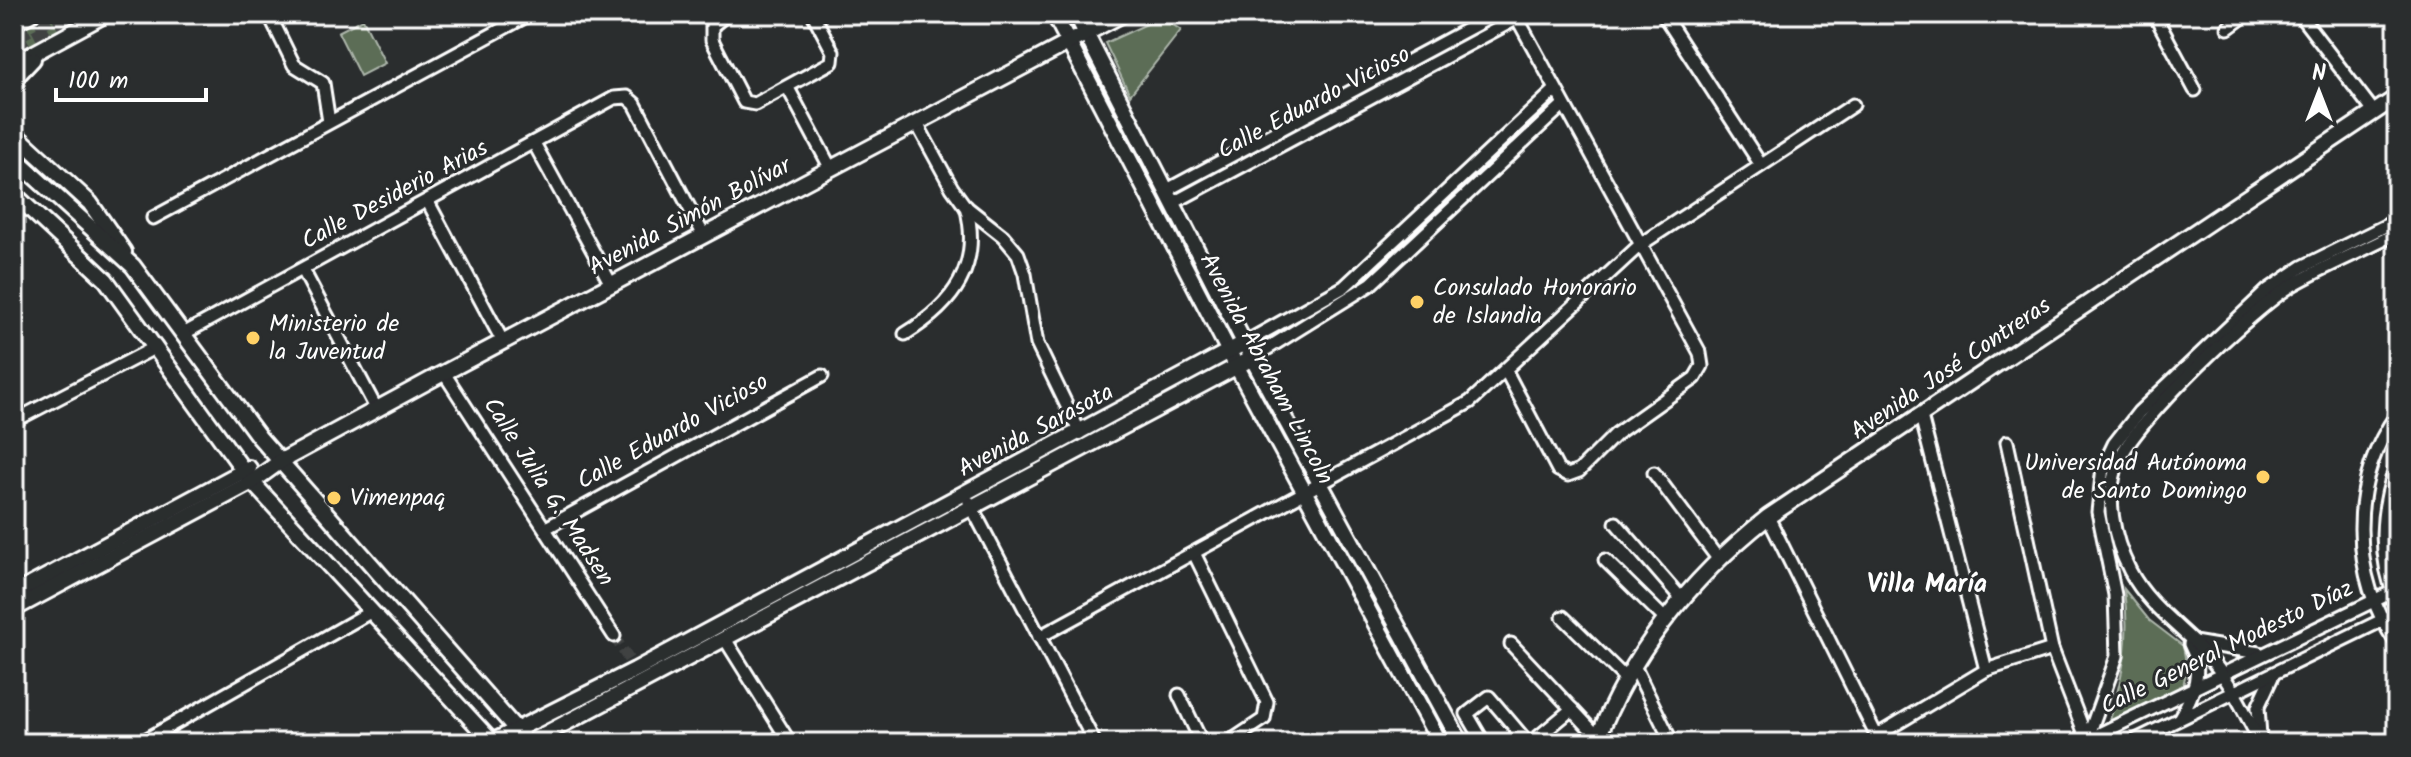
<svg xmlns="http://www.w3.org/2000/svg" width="2411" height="757" font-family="Kalam,sans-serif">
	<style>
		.green { fill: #5b6d57; stroke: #adb6ab; stroke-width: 2 }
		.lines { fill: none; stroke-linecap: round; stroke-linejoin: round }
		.minor-tunnel { stroke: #3f4243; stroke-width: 11; stroke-dasharray: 11 5.5; stroke-linecap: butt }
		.highway-tunnel { stroke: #3f4243; stroke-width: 16; stroke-dasharray: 16 8; stroke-linecap: butt }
		.minor-casing { stroke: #fff; stroke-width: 17 }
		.major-casing { stroke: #fff; stroke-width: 20 }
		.minor { stroke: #2a2d2e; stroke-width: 11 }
		.major { stroke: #2a2d2e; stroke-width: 14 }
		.poi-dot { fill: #ffd166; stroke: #2a2d2e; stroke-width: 3 }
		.labels { text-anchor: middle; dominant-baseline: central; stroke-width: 6; stroke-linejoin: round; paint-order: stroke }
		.street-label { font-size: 24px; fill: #fff; stroke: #2a2d2e }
		.poi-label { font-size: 24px; fill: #fff; stroke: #2a2d2e; text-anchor: start }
		.neighbourhood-label { font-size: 26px; font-weight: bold; fill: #fff; stroke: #2a2d2e }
	</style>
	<rect width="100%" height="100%" fill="#2a2d2e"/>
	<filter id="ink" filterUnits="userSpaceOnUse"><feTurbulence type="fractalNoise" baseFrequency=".0125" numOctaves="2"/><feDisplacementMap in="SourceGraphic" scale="16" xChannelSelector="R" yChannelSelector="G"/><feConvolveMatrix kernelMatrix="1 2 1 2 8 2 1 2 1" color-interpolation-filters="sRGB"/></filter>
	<g filter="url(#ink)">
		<g class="green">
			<polygon points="39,14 99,14 14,61 14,27"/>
			<polygon points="363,19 385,63 360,76 338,32"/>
			<polygon points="1149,23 1170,23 1181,30 1130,95 1105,43"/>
			<path d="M 2124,589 L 2149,620 L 2183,646 L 2187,668 L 2183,686 L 2109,724 C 2123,673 2131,643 2124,589 Z"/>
		</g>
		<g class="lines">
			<polyline class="minor-tunnel" points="614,636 629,660"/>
			<g class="highway-tunnel">
				<polyline points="14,36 55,14"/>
				<polyline points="14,49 79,14"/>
			</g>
			<defs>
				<g id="minor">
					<polyline points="269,14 294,65 323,83 329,122"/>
					<polyline points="727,14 712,26 712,40 744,102 755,104 832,62 833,52 813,14"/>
					<polyline points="1663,14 1761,165"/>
					<polyline points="2154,14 2195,90"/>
					<polyline points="2299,14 2374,112"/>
					<polyline points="2228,28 2247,14"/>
					<polyline points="788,88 830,167"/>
					<polyline points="917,124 952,188 965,206 1003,236 1018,254 1025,274 1037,344 1080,433"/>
					<polyline points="535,145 611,284"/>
					<polyline points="1167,190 1496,14"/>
					<polyline points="428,202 503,342"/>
					<polyline points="1173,203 1518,18"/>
					<polyline points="153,218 530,14"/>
					<polyline points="303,270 377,410"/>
					<polyline points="185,333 614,98 627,97 635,104 703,234"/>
					<path d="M 905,334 C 954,304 982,266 966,206"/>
					<polyline points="1246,342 1344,287 1555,90"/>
					<polyline points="1252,358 1371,284 1563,105"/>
					<polyline points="1506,371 1558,470 1568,475 1579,471 1616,434 1695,378 1702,366 1700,353 1515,14"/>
					<polyline points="444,373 614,636"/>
					<path d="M 2397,414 C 2348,483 2350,576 2397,644"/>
					<polyline points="1921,416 1986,670"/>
					<polyline points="14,421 156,347"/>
					<polyline points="2007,442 2052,649 2088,742"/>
					<path d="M 2397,463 C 2380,511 2377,555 2397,603"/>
					<polyline points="1654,473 1719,560"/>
					<polyline points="969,502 1095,743"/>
					<polyline points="1768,517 1880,743"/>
					<polyline points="1616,523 1680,597"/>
					<polyline points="546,528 822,376"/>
					<polyline points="1194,553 1267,702 1264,719 1228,743"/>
					<polyline points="1605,560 1665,619"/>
					<polyline points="1563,617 1626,679"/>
					<polyline points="1039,637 1470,402 1640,245 1853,105"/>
					<polyline points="725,639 790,743"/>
					<polyline points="2194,642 2259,653"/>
					<polyline points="1511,644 1598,737"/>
					<polyline points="1634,666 1672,743"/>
					<polyline points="1179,695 1202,743"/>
					<path d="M 2180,717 C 2194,694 2204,669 2190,644"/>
					<polyline points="1876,736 1986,670 2052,649"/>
					<polyline points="2260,736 2258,707 2272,677"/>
					<polyline points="2087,740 2117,656 2115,595 2098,512 2103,467 2114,444 2139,412 2268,290 2302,267 2397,220"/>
					<polyline points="2085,741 2392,592"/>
					<polyline points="140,743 372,611"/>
					<polyline points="1484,743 1467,714 1489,697 1528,743"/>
					<polyline points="1531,743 1572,709"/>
					<polyline points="2130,743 2397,613"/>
					<path d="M 2261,743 C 2245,714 2230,680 2207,655 C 2180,626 2149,607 2130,571 C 2113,538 2104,495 2119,460 C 2136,420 2255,307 2294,284 C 2327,265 2363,251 2397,233"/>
				</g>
				<g id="major">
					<polyline points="1054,14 1237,367 1440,743"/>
					<polyline points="1076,14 1252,358 1461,743"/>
					<polyline points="14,23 31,14"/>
					<polyline points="14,64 106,14"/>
					<polyline points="14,79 33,59"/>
					<polyline points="14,133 90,203 124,252"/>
					<polyline points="14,158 133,266 259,437 522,736"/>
					<polyline points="14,194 106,280 252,482 493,743"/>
					<polyline points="14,594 249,468"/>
					<polyline points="14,609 252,482 281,461 436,377 1123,14"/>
					<polyline points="490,743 635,670 1246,342"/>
					<polyline points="528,743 1245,362"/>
					<path d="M 1596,743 C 1631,652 1692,577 1768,517 L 2397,97"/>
				</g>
			</defs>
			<use href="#minor" class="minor-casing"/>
			<use href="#major" class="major-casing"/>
			<use href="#minor" class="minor"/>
			<use href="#major" class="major"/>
		</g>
	</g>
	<g class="poi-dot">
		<circle cx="1417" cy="302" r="8"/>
		<circle cx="253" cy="338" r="8"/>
		<circle cx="2263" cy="477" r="8"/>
		<circle cx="334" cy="498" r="8"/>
	</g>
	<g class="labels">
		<g class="street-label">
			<text transform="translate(1314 103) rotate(-28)">Calle Eduardo Vicioso</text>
			<text transform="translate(395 195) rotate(-28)">Calle Desiderio Arias</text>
			<text transform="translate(690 217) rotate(-28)">Avenida Simón Bolívar</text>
			<text transform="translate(1266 369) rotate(62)">Avenida Abraham Lincoln</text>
			<text transform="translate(1951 369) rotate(-34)">Avenida José Contreras</text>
			<text transform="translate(1036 431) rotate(-28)">Avenida Sarasota</text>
			<text transform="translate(673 432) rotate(-29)">Calle Eduardo Vicioso</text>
			<text transform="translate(548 492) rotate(57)">Calle Julia G. Madsen</text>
			<text transform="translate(2227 648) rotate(-26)">Calle General Modesto Díaz</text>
		</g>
		<g class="poi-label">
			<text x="1433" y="288">Consulado Honorario<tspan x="1433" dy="28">de Islandia</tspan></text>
			<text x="269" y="324">Ministerio de<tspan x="269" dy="28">la Juventud</tspan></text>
			<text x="2247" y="463" text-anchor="end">Universidad Autónoma<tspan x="2247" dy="28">de Santo Domingo</tspan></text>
			<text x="350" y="498">Vimenpaq</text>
		</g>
		<g class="neighbourhood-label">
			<text x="1927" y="585">Villa María</text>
		</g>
	</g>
	<rect width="2411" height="757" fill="none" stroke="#2a2d2e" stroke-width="48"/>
	<rect x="24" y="24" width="2363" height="709" fill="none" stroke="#fff" stroke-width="3" filter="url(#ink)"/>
	<g transform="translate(2319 92)" stroke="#2a2d2e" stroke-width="6" paint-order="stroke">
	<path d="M0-6L14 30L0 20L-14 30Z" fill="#ffffff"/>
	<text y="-12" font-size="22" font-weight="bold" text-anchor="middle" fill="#ffffff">N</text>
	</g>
	<path d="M56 88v12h150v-12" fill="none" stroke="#ffffff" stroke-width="4"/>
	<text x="68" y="88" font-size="24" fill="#ffffff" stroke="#2a2d2e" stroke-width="6" paint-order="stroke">100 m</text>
</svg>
